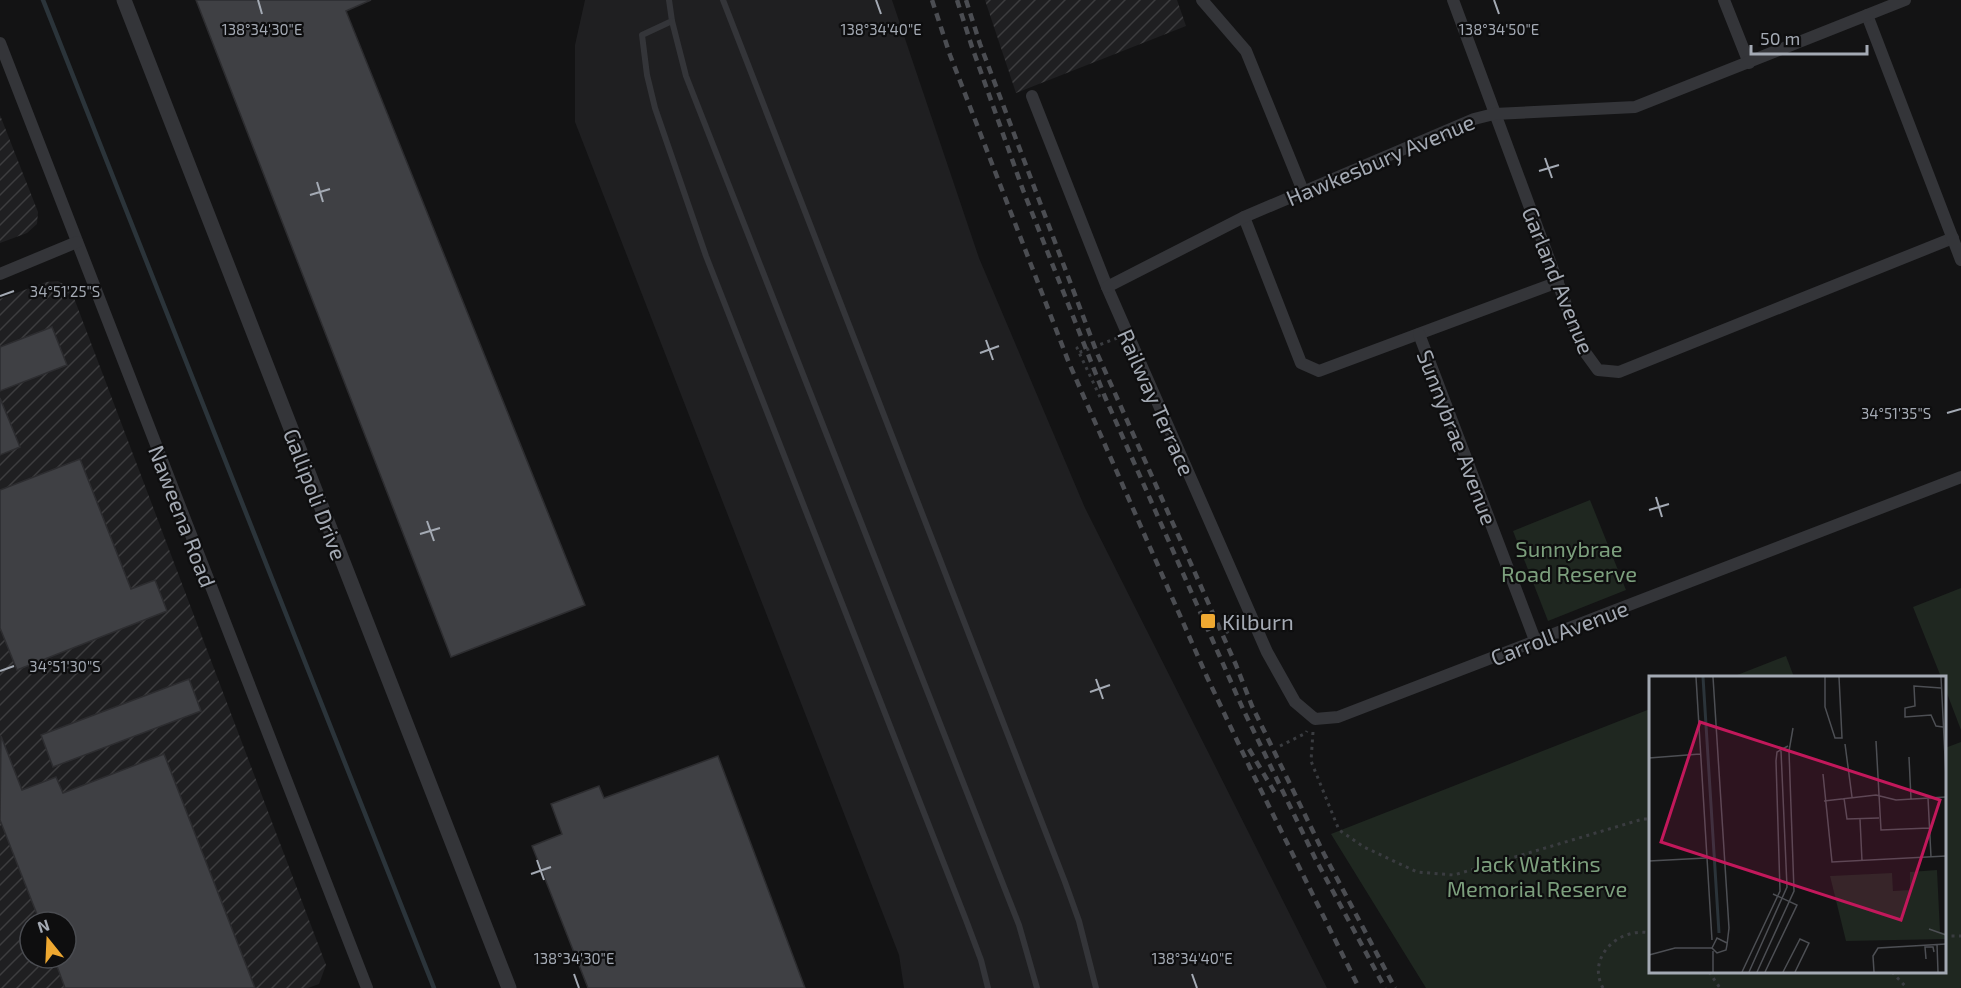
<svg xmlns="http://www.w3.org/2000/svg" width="1961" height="988" font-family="'Exo 2',sans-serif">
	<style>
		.built { fill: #1f1f21 }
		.industrial { fill: url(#industrial-furrows); fill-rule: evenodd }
		.green { fill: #1f2720 }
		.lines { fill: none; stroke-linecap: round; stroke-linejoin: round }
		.stream { stroke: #2b343a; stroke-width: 4.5 }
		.building { fill: #3f4044; stroke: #2d2d30; stroke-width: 1.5 }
		.path { stroke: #3a3c40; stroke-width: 3; stroke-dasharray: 3 4.5; stroke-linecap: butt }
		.service { stroke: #343539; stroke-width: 6 }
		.minor { stroke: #343539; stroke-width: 12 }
		.tertiary { stroke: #343539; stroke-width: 15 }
		.rail { stroke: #4b4d52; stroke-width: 4.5; stroke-dasharray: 8 6; stroke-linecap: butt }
		.ticks { fill: none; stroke: #a4aab4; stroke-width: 2 }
		.poi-dot { fill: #eea831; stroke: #0e0e0f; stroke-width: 2 }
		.labels { text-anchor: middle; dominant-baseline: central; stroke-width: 4.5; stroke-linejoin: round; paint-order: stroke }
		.street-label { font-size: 22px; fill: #a4aab4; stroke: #0e0e0f }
		.park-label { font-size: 22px; fill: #7c9f7d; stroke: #0e0e0f }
		.poi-label { font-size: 22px; fill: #a4aab4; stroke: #0e0e0f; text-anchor: start }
		.inset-river { fill: none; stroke: #2b343a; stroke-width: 3 }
		.inset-road { fill: none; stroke: #4d4f54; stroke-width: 1.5 }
		.view { fill: #c2185b; fill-opacity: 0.15; stroke: #c2185b; stroke-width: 3 }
		.inset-edge { fill: none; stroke: #a4aab4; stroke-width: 3 }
		.ticks-label { font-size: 15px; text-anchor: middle; fill: #a4aab4; stroke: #0e0e0f; stroke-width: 4.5; stroke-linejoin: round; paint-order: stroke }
	</style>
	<defs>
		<pattern id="industrial-furrows" width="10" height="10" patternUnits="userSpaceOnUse" patternTransform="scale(1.5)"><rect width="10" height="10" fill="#1f1f21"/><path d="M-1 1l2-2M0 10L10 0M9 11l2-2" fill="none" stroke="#3d3d3f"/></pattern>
	</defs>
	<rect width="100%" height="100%" fill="#131314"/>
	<polygon class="built" points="585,0 892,0 979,258 1085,508 1327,988 904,988 899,955 575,122 575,45"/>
	<g class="industrial">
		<polygon points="985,0 1177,0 1186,26 1016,93"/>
		<polygon points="0,115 38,212 37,224 27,233 0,243"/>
		<path d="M 58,281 L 68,287 L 74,298 L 326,965 L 319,984 L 308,988 L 0,988 L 0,299 L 46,282 ZM 30,922 L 66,922 L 66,958 L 30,958 Z"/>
	</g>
	<g class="green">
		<polygon points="1590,500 1626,590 1548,621 1513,531"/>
		<polygon points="1961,588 1961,730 1945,688 1944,678 1941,677 1913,607"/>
		<polygon points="1786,656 1794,677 1732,677"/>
		<polygon points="1650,709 1650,972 1944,972 1945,748 1961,742 1961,988 1426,988 1331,834"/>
	</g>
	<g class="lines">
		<polyline class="stream" points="43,0 434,988"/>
	</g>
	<g class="building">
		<polygon points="196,0 371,0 346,11 585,605 451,657"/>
		<polygon points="52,327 67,365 0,391 0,347"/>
		<polygon points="0,398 20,447 0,455"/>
		<polygon points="80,459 131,589 155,580 167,611 17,670 0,628 0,490"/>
		<polygon points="189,679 201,711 53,767 41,735"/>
		<polygon points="1,736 22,790 56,777 63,793 164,754 255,988 65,988 54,958 66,958 66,922 40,922 0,820"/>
		<polygon points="718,756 805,988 588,988 532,846 562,834 551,804 599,786 604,798"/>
	</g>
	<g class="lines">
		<g class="path">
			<polyline points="1100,397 1077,348 1079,347 1081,352 1117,338"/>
			<polyline points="1226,633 1229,631 1223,619 1237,614"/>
			<polyline points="1313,732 1311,761 1339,830 1364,847 1417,872 1454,875 1643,819 1650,819"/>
			<polyline points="1280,746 1306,733 1307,731"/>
			<polyline points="1944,936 1961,936"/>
			<polyline points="1709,972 1720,988"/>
			<polyline points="1892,972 1907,988"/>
			<path d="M 1603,988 C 1586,957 1619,927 1650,933"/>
		</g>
		<g class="service">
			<polyline points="669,0 672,21 642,35 647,75 655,108 706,256 966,920 981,960 988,988"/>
			<polyline points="723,0 1065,882 1079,921 1096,988"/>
			<polyline points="672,21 686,76 1019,925 1037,988"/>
		</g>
		<g class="minor">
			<polyline points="1202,0 1246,51 1303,191"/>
			<polyline points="1453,0 1582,348 1598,370 1619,372 1953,238"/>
			<polyline points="1724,0 1749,63"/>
			<polyline points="1867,15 1961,260"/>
			<polyline points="0,43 367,988"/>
			<polyline points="1032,96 1107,287 1267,652 1295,702 1315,719 1338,717 1961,477"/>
			<polyline points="1244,217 1301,363 1319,371 1558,282"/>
			<polyline points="0,274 77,242"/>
			<polyline points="1107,287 1244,217 1474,119 1494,114 1635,107 1905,0"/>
			<polyline points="1419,334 1535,640"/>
		</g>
		<polyline class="tertiary" points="124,0 509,988"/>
		<g class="rail">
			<polyline points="932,0 950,55 1069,363 1207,677 1251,770 1359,988"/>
			<polyline points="957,0 972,47 1023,190 1105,397 1243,709 1315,858 1385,988"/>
			<polyline points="966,0 980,44 1097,353 1236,665 1252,706 1324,854 1395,988"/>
			<polyline points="1249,749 1275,793"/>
		</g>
	</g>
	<path class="ticks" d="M 258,0 L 262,14M 876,0 L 881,14M 1494,0 L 1499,14M 1545,158 L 1552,178M 1539,171 L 1559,165M 317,182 L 323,202M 310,195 L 330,189M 0,296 L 14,291M 986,340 L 993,360M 980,353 L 999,346M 1947,413 L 1961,409M 1656,497 L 1662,517M 1649,510 L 1669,504M 427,521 L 434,541M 420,534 L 440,528M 0,671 L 14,666M 1096,679 L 1103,699M 1090,692 L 1110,685M 537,860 L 544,880M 531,874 L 551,867M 574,974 L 579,988M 1192,974 L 1197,988"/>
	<rect class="poi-dot" x="1200" y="613" width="16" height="16" rx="3"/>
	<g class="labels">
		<g class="street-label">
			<text transform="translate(1380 159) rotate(-23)">Hawkesbury Avenue</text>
			<text transform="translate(1559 280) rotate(68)">Garland Avenue</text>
			<text transform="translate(1157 402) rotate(66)">Railway Terrace</text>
			<text transform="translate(1458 437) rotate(69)">Sunnybrae Avenue</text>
			<text transform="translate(316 494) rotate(69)">Gallipoli Drive</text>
			<text transform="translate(183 516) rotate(69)">Naweena Road</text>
			<text transform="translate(1559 632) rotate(-21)">Carroll Avenue</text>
		</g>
		<g class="park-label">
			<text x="1569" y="548">Sunnybrae<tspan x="1569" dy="25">Road Reserve</tspan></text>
			<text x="1537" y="863">Jack Watkins<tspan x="1537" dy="25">Memorial Reserve</tspan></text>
		</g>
		<g class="poi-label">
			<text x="1222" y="621">Kilburn</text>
		</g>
	</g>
	<g transform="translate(1649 676)">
		<rect width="297" height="297" fill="#131314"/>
		<path d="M 288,194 L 291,256 L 297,257 L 297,263 L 197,265 L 181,200 L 243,197 L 244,215 L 261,214 L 261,196 Z" fill="#1f2720"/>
		<path class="inset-river" d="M 54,1 L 70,257"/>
		<path class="inset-road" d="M 47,1 L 63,264M 64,1 L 80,252 L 78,269 L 77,274 L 68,277 L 63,272 L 68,262 L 78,267M 176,1 L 176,31 L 186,62 L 193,62 L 190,1M 292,1 L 297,101M 292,12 L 265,10 L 266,30 L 256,32 L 256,41 L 282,39 L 287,50 L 294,51M 227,65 L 232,154 L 280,152M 196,68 L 203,121M 260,81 L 262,123M 0,82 L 51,78M 174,98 L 183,186 L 297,180M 195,122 L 198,143 L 230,142M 279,122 L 282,181M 175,125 L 227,119 L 247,124 L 297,121M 211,143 L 213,185M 0,185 L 57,182M 280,253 L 297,259M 288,268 L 289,296M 64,275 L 64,296M 0,279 L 26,272 L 63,272M 277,283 L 276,271 L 284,271 L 285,276M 93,296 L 131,215 L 127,85 L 128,76 L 139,70M 100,296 L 138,211 L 132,75M 108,296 L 145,215 L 140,75 L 144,52M 116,296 L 148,229 L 124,218M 134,296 L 151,263 L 160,267 L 146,296M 225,296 L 224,280 L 229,272 L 297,268"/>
		<path class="view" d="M 51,46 L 291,124 L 252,244 L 12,166 Z"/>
		<rect width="297" height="297" class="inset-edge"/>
	</g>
	<g class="ticks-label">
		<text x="262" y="35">138°34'30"E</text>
		<text x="881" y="35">138°34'40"E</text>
		<text x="1499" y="35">138°34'50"E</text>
		<text x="65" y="297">34°51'25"S</text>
		<text x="1896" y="419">34°51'35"S</text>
		<text x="65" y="672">34°51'30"S</text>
		<text x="574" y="964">138°34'30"E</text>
		<text x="1192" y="964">138°34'40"E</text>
	</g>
	<g transform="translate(48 940) rotate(342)"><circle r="28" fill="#0e0e0f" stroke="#4a4c51" stroke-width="1.5"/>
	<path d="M0-4.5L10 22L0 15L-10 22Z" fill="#eea831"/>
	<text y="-9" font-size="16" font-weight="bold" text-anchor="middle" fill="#a4aab4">N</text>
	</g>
	<path d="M1751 45v9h116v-9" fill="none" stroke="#a4aab4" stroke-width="3"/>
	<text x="1760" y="45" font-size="18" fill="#a4aab4" stroke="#0e0e0f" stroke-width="4.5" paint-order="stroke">50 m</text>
</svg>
